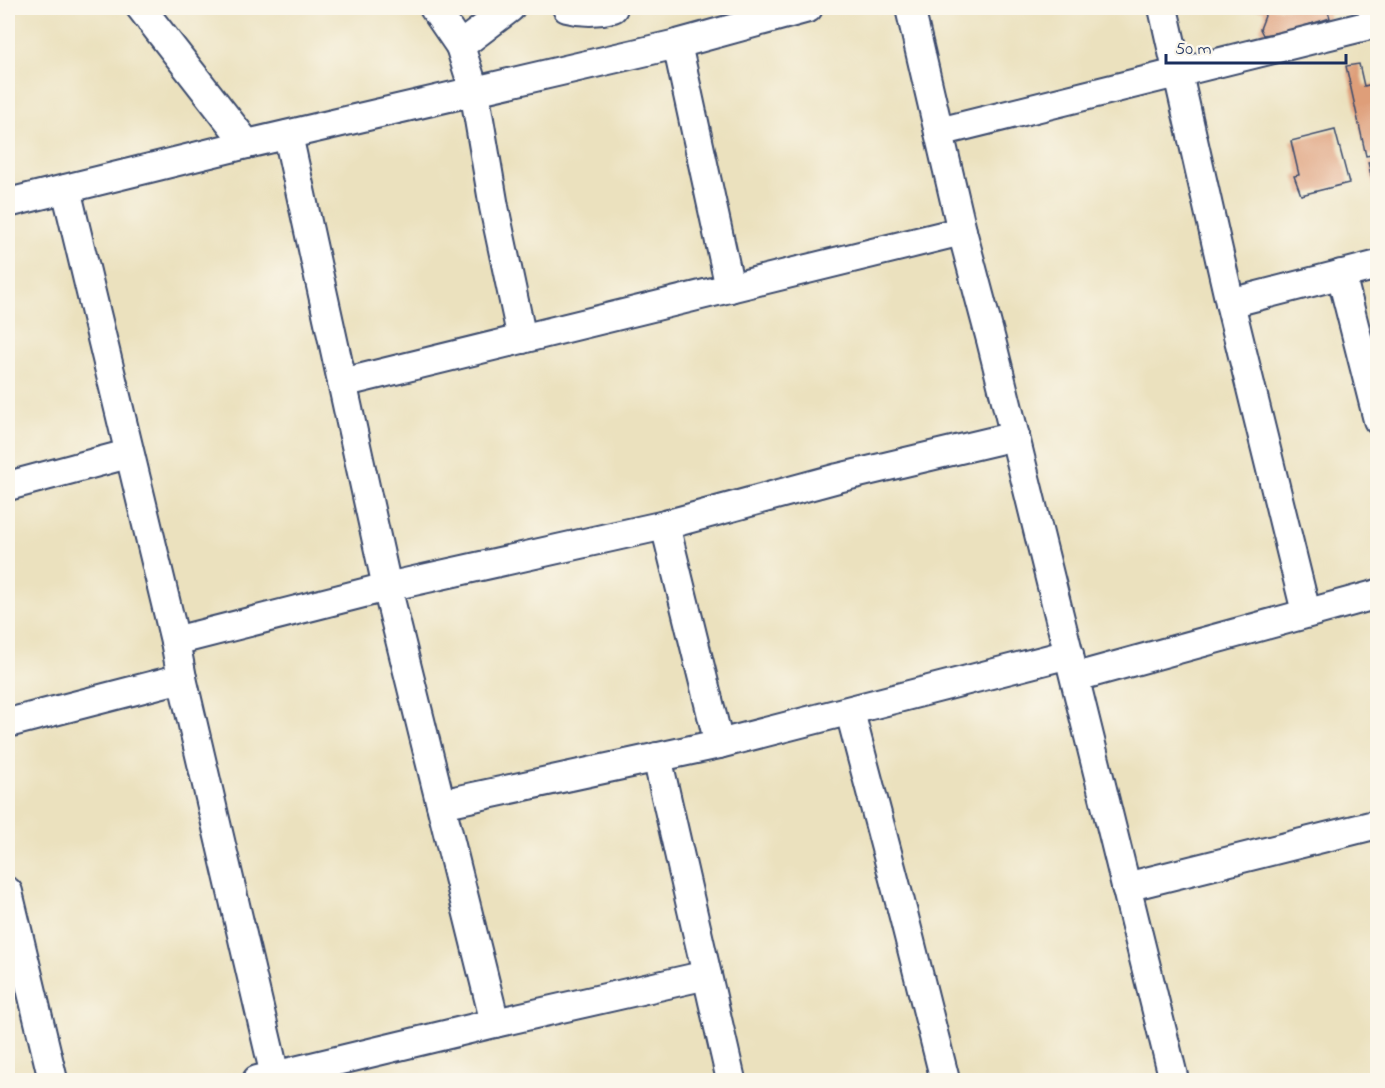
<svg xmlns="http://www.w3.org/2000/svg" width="1385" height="1088" font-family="'Indie Flower',sans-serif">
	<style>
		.building { fill: #de9e79 }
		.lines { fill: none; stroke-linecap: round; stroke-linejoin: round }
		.minor-casing { stroke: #3a4a6c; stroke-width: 32 }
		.minor { stroke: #fff; stroke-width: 28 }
	</style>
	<rect width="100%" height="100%" fill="#fbf7ec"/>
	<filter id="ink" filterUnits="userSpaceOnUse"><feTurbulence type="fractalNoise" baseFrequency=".0167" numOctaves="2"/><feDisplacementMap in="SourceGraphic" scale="12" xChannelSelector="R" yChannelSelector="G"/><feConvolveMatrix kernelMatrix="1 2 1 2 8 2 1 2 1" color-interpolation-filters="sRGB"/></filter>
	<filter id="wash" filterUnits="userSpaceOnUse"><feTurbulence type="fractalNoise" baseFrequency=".008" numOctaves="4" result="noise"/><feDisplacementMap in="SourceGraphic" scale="24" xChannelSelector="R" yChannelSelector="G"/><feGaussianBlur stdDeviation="1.35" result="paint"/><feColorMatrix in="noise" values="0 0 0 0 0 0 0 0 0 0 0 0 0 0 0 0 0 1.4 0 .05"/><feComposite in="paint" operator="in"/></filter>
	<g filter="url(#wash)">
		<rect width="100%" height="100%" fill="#ebe1be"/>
		<g id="blocks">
			<g class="building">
				<polygon points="1257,8 1327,8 1330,18 1292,30 1263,35 1260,29 1265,16 1263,10 1258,10"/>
				<polygon points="1359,64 1364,86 1378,83 1378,154 1366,156 1346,66"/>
				<polygon points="1335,130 1349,183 1301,195 1294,176 1299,175 1291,141"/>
				<polygon points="1378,160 1378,193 1375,193 1368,162"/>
			</g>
		</g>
	</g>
	<g filter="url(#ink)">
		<use href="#blocks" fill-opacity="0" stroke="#3a4a6c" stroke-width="1.5"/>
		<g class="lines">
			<defs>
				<g id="minor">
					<polyline points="141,8 247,144"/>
					<polyline points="434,8 460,46"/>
					<polyline points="510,8 460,46 474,90 494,207 522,339"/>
					<path d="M 567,8 C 582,12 598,12 613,8"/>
					<polyline points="910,8 962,231 991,340 1174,1080"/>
					<polyline points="1163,8 1230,303 1306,612"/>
					<polyline points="677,44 730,288"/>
					<polyline points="939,132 1378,23"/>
					<polyline points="288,135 387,587 495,1023"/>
					<polyline points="66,189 175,641 182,678 276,1080"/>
					<polyline points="8,203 247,144 677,44 808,8"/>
					<polyline points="1341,274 1378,420"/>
					<polyline points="1230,303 1378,265"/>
					<polyline points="342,383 962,231"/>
					<polyline points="8,486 128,454"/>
					<polyline points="665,525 719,744"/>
					<polyline points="175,641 387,587 665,525 838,478 1015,436"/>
					<polyline points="1076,677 1378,594"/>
					<polyline points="850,712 904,917 945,1080"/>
					<polyline points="8,723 182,678"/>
					<polyline points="657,757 731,1080"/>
					<polyline points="441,804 719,744 1069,654"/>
					<polyline points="1126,887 1378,824"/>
					<polyline points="8,892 53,1080"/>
					<polyline points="257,1080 495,1023 707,975"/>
				</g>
			</defs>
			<use href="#minor" class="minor-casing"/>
			<use href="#minor" class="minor"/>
		</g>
	</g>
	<rect width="1385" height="1088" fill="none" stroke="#fbf7ec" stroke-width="30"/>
	<path d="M1166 54v9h180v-9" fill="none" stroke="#1b2f5e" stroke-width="3"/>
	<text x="1175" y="54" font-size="18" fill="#1b2f5e" stroke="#fbf7ec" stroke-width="4.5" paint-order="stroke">50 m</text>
</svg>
